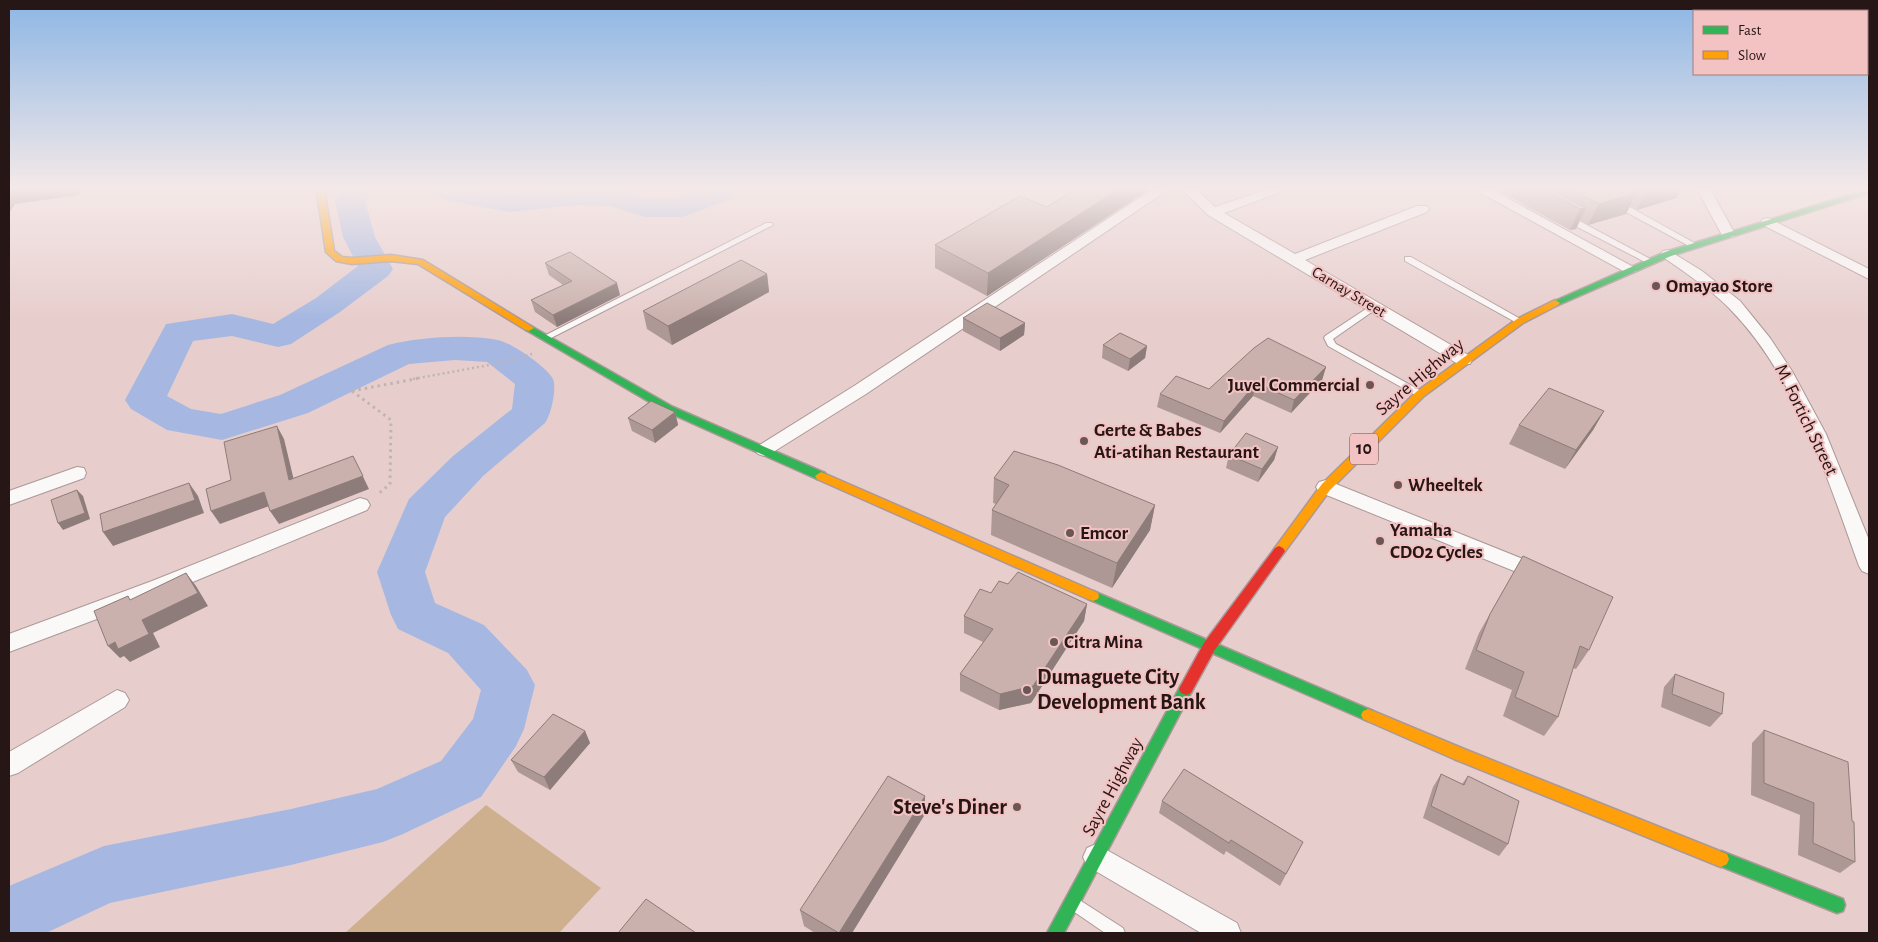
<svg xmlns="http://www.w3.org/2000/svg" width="1878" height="942" font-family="'Alegreya Sans',sans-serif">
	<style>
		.green { fill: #cfb08e }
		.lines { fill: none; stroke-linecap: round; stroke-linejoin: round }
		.river { fill: #a6b8e1; fill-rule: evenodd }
		.lane-casing { stroke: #ab9897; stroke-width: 2 }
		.street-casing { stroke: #ab9897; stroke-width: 2 }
		.fast-casing { stroke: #ab9897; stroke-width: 3 }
		.slow-casing { stroke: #ab9897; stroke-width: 3 }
		.jam-casing { stroke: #ab9897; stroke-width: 3 }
		.path-far1 { stroke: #bfb5b4; stroke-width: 2.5; stroke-dasharray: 2 3; stroke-linecap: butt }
		.path { stroke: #bfb5b4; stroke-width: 3; stroke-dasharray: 2.5 4; stroke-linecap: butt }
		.lane { fill: #fbf8f8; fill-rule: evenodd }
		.street { fill: #fbf8f8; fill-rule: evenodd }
		.fast { fill: #30b455; fill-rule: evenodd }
		.slow { fill: #ff9f0a; fill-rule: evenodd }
		.jam { fill: #e5322d; fill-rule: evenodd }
		.wall { fill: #ae9895 }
		.shaded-wall { fill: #8d7c79 }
		.building { fill: #cab1ad; stroke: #8d7c79 }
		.poi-dot { fill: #6a5656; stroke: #f2c3c2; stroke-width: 2 }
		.labels { text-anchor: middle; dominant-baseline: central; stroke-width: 4; stroke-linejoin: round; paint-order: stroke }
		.far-street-label { font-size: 16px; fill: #271616; stroke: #f2c3c2 }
		.shield { fill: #f2c3c2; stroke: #644a4a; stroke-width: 1 }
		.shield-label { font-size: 18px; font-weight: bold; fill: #271616 }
		.poi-label { font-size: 19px; font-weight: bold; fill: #271616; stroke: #f2c3c2; text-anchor: start }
		.street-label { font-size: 19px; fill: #271616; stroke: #f2c3c2 }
		.near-poi-label { font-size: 22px; font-weight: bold; fill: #271616; stroke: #f2c3c2; text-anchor: start }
	</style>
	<rect width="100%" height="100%" fill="#e7cecd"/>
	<polygon class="green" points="486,805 601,888 559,933 345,933"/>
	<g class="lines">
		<g class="river">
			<path d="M 342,187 L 372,187 L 365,201 L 375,237 L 393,269 L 388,276 L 340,312 L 291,344 L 278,347 L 232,336 L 193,341 L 167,396 L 191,409 L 221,414 L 280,395 L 388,345 C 421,337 464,334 498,340 C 512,343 547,367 553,379 C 557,389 551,415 545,423 L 483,476 L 445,517 L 425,572 L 435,603 L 484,625 L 527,670 L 535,685 L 524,729 L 516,746 L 481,797 L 403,834 L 383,842 L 291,865 L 110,903 L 46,933 L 9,933 L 9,886 L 104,846 L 291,809 L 377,789 L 441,761 L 473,719 L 481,690 L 448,653 L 398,629 L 391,615 L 377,572 L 409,499 L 453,456 L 512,409 L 515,384 L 487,362 L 455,360 L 409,364 L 308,413 L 222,440 L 167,430 L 131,409 L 125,400 L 166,324 L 232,314 L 273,324 L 316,298 L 358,266 L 343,237 L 335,201 Z"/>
			<polygon points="427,187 470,187 510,194 570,187 615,188 648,199 679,199 706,187 737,187 730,199 683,217 644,217 611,206 575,205 510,212 450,201 431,193"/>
		</g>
		<defs>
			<g id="lane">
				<polygon points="1613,201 1619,201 1698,245 1694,247 1691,247 1613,205"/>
				<polygon points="1564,216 1570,216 1654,261 1653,263 1647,263 1564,220"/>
				<polygon points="766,223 772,223 773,225 549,339 546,340 542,337"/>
				<polygon points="1405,257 1411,257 1524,321 1520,324 1517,323 1405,261"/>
				<polygon points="1372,305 1378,305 1379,307 1333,339 1336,344 1423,392 1425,394 1423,396 1417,396 1328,346 1324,338 1325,336"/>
				<polygon points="1078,899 1123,928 1125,933 1105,933 1073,911 1071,906 1073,901"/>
			</g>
			<g id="street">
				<polygon points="1156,187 1172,187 866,394 770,454 764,456 758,454 755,450 758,446 854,386"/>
				<polygon points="1180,187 1194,187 1215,207 1274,187 1294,187 1224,213 1295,254 1417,206 1427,206 1429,209 1427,212 1305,260 1470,356 1472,360 1470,364 1458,364 1208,215"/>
				<polygon points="1470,187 1487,187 1637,269 1635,272 1625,272"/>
				<polygon points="1696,187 1709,187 1735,234 1733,237 1723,237"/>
				<polygon points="1768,218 1869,269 1869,279 1763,225 1761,222 1763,219"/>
				<path d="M 1668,250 L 1702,271 L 1740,301 L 1770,338 L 1792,371 L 1826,434 L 1869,540 L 1869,574 L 1862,571 L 1859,566 C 1827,478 1797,377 1729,308 C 1710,289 1686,273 1663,257 L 1661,254 L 1663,251 Z"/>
				<polygon points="77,467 84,468 86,473 84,478 9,505 9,491"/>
				<polygon points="1326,480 1528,561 1531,566 1528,571 1521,574 1514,571 1319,492 1316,487 1319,482"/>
				<polygon points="360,498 367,500 370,505 367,510 166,593 9,652 9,634 152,581"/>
				<polygon points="117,690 125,693 129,700 125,707 18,773 9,776 9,752"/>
				<polygon points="1096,844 1237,923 1241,933 1201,933 1087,866 1083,857 1087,848"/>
			</g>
			<g id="fast">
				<polygon points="1869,189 1869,193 1671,256 1558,305 1555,306 1550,303 1665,252"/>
				<polygon points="529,325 673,407 825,473 827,476 821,480 817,479 665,411 526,330 526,326"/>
				<polygon points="1093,591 1373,711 1375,715 1373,719 1368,721 1363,719 1088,599 1087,596 1088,593"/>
				<polygon points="1186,683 1191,685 1193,689 1064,933 1047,933 1181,685"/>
				<polygon points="1721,851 1843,899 1845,905 1843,911 1837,913 1715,864 1713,859 1715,854"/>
			</g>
			<g id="slow">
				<polygon points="316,187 324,187 334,251 342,257 352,258 391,255 423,260 534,328 529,331 526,330 418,264 391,261 352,264 336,261 326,252"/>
				<polygon points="1555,300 1560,303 1558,305 1523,323 1424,396 1330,490 1283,554 1275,554 1273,551 1275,548 1322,484 1416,392 1517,319"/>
				<polygon points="821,472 1098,593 1099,596 1098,599 1093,601 1088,599 817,479 815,476"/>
				<polygon points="1368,709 1464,749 1727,854 1729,859 1727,864 1721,867 1454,759 1363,719 1361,715 1363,711"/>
			</g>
			<polygon id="jam" points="1279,546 1283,548 1285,551 1283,554 1214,651 1191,693 1186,695 1181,693 1179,689 1204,643 1275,548"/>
		</defs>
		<use href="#lane" class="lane-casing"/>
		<use href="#street" class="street-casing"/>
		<use href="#fast" class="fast-casing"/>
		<use href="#slow" class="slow-casing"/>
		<use href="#jam" class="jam-casing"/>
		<polyline class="path-far1" points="413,379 495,364 532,354"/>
		<g class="path">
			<polyline points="352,391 420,378"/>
			<polyline points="352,391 391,420 390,484 377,495"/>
		</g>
		<use href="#lane" class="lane"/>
		<use href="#street" class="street"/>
		<use href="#fast" class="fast"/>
		<use href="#slow" class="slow"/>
		<use href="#jam" class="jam"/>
	</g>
	<g class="wall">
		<polygon points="1078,187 1153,187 987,296 935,268 935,245 1047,207"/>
		<polygon points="1492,187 1682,187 1676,198 1637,210 1630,206 1626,214 1588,225 1580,220 1576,229 1570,230"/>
		<polygon points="545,263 620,295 557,327 535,312 531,300 563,285 549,275"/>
		<polygon points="767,274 769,292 672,345 647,329 643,311"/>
		<polygon points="963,318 1025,323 1024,335 1000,351 963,331"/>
		<polygon points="1103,345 1147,346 1145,358 1128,371 1102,358"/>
		<polygon points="1326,367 1322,380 1291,413 1253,396 1220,433 1157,407 1160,394 1209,389"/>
		<polygon points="1604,411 1593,430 1565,469 1509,444 1519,425"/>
		<polygon points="675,412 678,425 655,443 632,431 628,418"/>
		<polygon points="1278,447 1274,460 1258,482 1226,468 1229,455"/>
		<polygon points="994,478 1155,505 1150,530 1112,588 991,535 992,510 996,504 993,503"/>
		<polygon points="1512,575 1589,650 1576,669 1573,668 1558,717 1544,736 1503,716 1512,690 1465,669 1479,633"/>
		<polygon points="1008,584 1087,604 1084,621 1031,703 999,710 960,691 960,674 983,642 964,633 964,616 991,593"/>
		<polygon points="1675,674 1722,714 1710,727 1661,707 1664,687"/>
		<polygon points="1764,730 1855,862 1840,873 1798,855 1800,815 1751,795 1752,743"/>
		<polygon points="585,731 590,743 550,790 518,772 511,760"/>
		<polygon points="1441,774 1462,784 1468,776 1508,844 1499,856 1423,818 1433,787"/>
		<polygon points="925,796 925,814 852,933 815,933 804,926 800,910"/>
		<polygon points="1162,801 1303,842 1280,886 1226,851 1224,855 1159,813"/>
	</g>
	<g class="shaded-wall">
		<polygon points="42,187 83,187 79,195 15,204 9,213 9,192"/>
		<polygon points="1122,187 1153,187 987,296 988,273"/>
		<polygon points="1654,187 1682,187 1676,198 1637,210 1648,189"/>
		<polygon points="1636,193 1626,214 1588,225 1599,204"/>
		<polygon points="1586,208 1576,229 1570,230 1580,209"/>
		<polygon points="767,274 769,292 672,345 668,326"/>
		<polygon points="617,283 620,295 557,327 553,315"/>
		<polygon points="1025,323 1024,335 1000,351 1000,338"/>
		<polygon points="1147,346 1145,358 1128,371 1130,359"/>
		<polygon points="1326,367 1322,380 1291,413 1294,400"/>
		<polygon points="1256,383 1253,396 1220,433 1224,421"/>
		<polygon points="1604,411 1593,430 1565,469 1576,450"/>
		<polygon points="675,412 678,425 655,443 652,430"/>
		<polygon points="277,426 284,439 297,493 289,480"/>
		<polygon points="1278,447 1274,460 1258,482 1262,469"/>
		<polygon points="353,456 369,489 279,524 270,511"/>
		<polygon points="189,483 198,496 204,513 113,546 103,532"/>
		<polygon points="77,490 83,496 90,519 63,530 58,523"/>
		<polygon points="264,492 272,505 220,524 211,511"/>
		<polygon points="1155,505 1150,530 1112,588 1117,563"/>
		<polygon points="186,573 196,586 208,606 153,633 160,647 130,662 124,656 120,658 108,646"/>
		<polygon points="1087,604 1084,621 1031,703 999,710 1000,694"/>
		<polygon points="585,731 590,743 550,790 544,777"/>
		<polygon points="925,796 925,814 852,933 839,933"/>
	</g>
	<g class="building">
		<polygon points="9,187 42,187 9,192"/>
		<polygon points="1078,187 1122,187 988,273 935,245 1020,196 1047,207"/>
		<polygon points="1539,187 1545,187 1586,208 1580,209"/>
		<polygon points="1566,187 1626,187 1636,193 1599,204"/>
		<polygon points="1644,187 1654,187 1648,189"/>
		<polygon points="570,252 617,283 553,315 531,300 572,281 545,263"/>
		<polygon points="741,260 767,274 668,326 643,311"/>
		<polygon points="987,303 1025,323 1000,338 963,318"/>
		<polygon points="1120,333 1147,346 1130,359 1103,345"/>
		<polygon points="1268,338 1326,367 1294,400 1256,383 1224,421 1160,394 1176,376 1209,389 1254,348"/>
		<polygon points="1549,388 1604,411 1576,450 1519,425"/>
		<polygon points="651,401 675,412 652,430 628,418"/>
		<polygon points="277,426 289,480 353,456 363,476 270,511 264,492 211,511 206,489 231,480 224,442"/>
		<polygon points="1246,433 1278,447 1262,469 1229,455"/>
		<polygon points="1014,451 1058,465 1155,505 1117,563 992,510 1009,485 994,478"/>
		<polygon points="189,483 195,500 103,532 100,514"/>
		<polygon points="77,490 85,513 58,523 51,500"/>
		<polygon points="1523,556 1613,597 1589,650 1580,646 1558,717 1515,697 1524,672 1476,650 1490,614"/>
		<polygon points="1018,572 1087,604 1033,686 1000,694 960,674 993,629 964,616 980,589 991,593 999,581 1008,584"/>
		<polygon points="186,573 198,593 142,620 149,634 118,649 115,642 108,646 94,611 128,596 130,600"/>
		<polygon points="1675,674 1724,693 1722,714 1672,694"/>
		<polygon points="553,714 585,731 544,777 511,760"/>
		<polygon points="1764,730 1848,762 1852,821 1854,822 1855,862 1813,843 1814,803 1764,783"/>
		<polygon points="1184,769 1303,842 1286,874 1231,840 1229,843 1162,801"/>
		<polygon points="1441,774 1464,785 1468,776 1519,801 1508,844 1431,806"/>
		<polygon points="888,776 925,796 839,933 800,910"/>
		<polygon points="646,899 696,933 618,933"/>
	</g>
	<linearGradient id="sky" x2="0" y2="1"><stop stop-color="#8db6e5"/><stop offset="0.59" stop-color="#f4e9e8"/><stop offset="1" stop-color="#f4e9e8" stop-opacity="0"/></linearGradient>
	<rect width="1878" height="319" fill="url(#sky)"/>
	<g class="poi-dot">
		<circle cx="1656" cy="286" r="5"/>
		<circle cx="1370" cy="385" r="5"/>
		<circle cx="1084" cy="441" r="5"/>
		<circle cx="1398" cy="485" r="5"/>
		<circle cx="1070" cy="533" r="5"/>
		<circle cx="1380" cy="541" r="5"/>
		<circle cx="1054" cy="642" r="5"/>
		<circle cx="1027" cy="690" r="5"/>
		<circle cx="1017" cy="807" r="5"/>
	</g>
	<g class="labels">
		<g class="far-street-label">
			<text transform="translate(1349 292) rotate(31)">Carnay Street</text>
		</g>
		<rect class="shield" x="1350" y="433.5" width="28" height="31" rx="4"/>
		<g class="shield-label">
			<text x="1364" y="449">10</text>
		</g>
		<g class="poi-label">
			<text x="1666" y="286">Omayao Store</text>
			<text x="1360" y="385" text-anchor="end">Juvel Commercial</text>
			<text x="1094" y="430">Gerte &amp; Babes<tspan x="1094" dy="22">Ati-atihan Restaurant</tspan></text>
			<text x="1408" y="485">Wheeltek</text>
			<text x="1390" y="530">Yamaha<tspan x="1390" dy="22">CDO2 Cycles</tspan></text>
			<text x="1080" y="533">Emcor</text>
			<text x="1064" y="642">Citra Mina</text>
		</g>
		<g class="street-label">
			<text transform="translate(1420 377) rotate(-40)">Sayre Highway</text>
			<text transform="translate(1806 420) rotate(64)">M. Fortich Street</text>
			<text transform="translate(1113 787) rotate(-62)">Sayre Highway</text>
		</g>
		<g class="near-poi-label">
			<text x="1037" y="677">Dumaguete City<tspan x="1037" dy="25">Development Bank</tspan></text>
			<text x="1007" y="807" text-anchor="end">Steve's Diner</text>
		</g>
	</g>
	<rect width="1878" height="942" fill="none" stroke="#271616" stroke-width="20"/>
	<rect x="1693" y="10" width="175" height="65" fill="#f2c3c2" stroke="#a17e7d"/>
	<rect x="1703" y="26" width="25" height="8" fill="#30b455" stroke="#a17e7d"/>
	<text x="1738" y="35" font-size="15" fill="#271616">Fast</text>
	<rect x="1703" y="51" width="25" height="8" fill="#ff9f0a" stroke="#a17e7d"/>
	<text x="1738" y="60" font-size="15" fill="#271616">Slow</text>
</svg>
